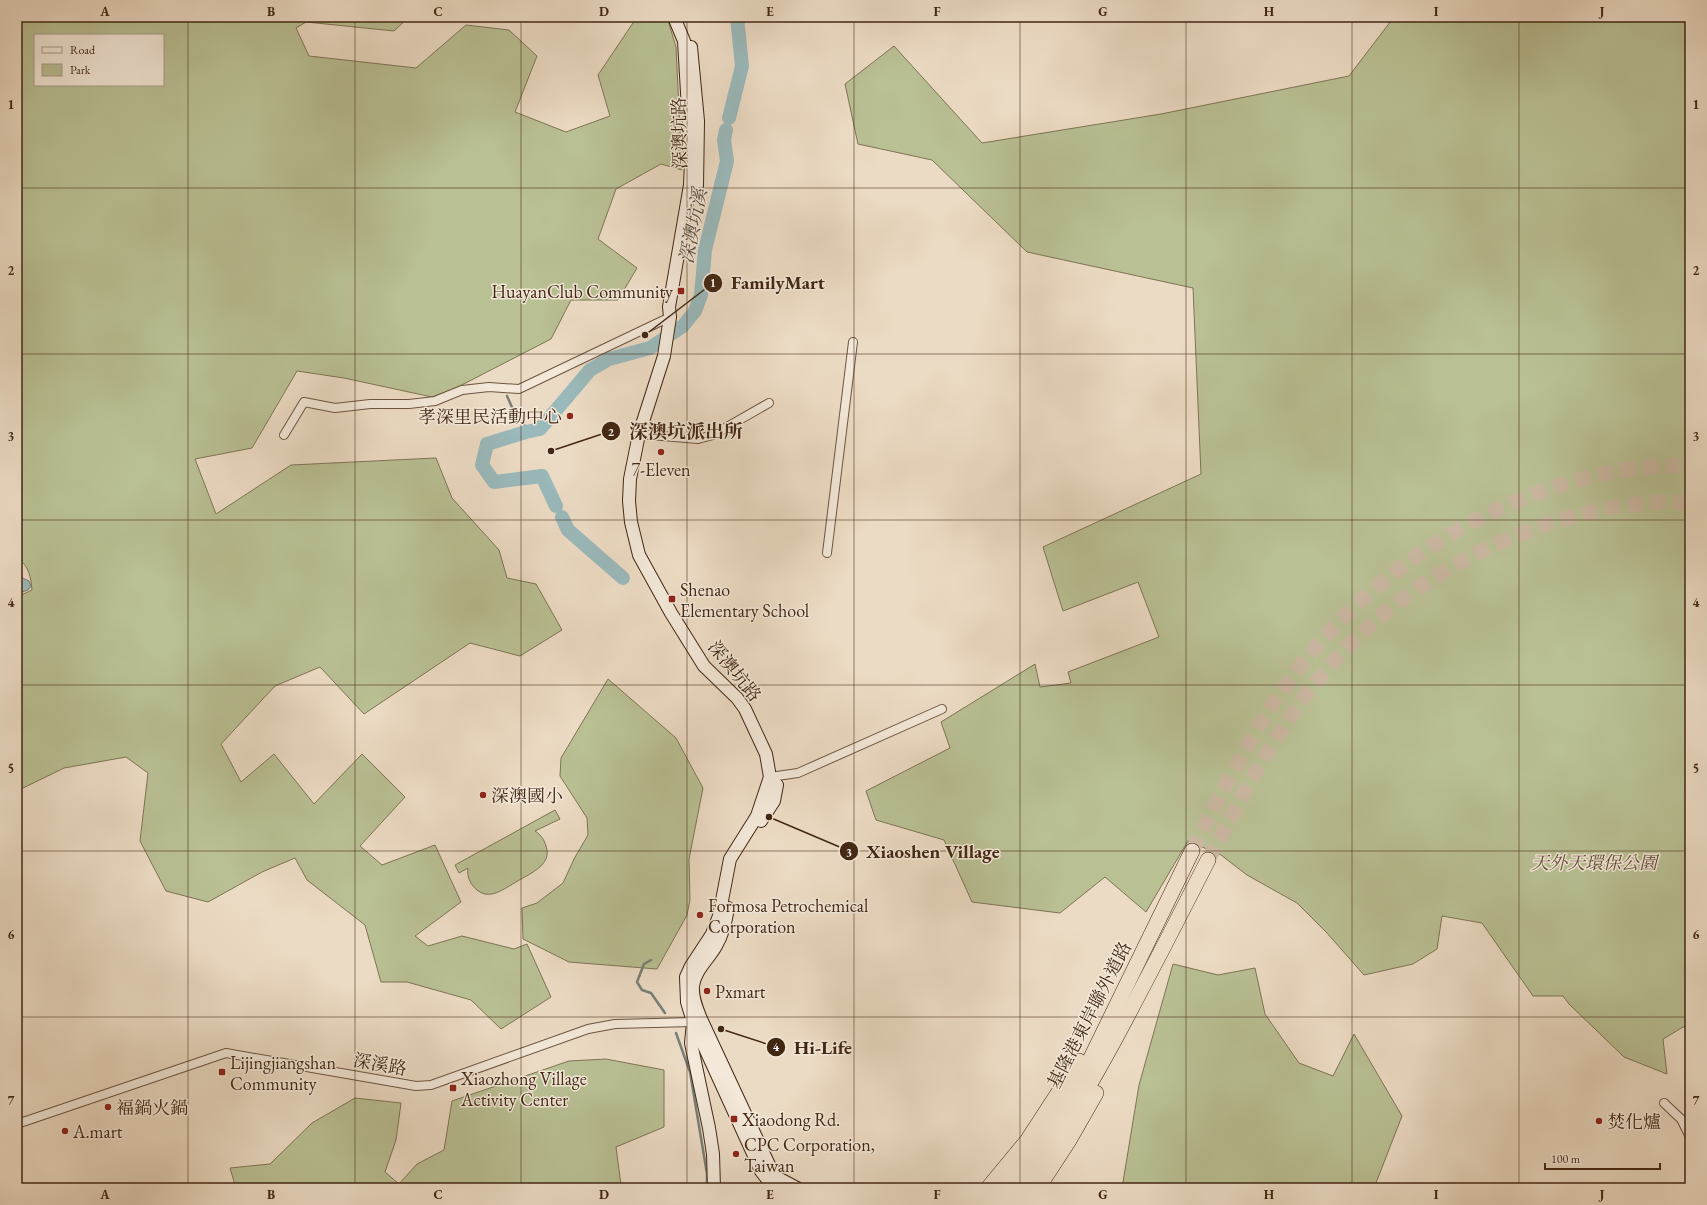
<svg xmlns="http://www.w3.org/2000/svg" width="1707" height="1205" font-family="'EB Garamond','Noto Serif TC',serif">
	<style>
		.green { fill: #b9c094; stroke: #7e7454; fill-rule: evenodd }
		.water { fill: #9ab9bb; stroke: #777f78 }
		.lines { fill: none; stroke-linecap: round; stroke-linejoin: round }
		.stream { stroke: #777f78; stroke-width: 2.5 }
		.river { stroke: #9ab9bb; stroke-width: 14 }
		.highway-tunnel { stroke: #cab7a1; stroke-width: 15; stroke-dasharray: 15 8; stroke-linecap: butt }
		.street-casing { stroke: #6c543f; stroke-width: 10 }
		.secondary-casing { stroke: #422713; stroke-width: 14 }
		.highway-casing { stroke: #422713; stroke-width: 16 }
		.street { stroke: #f3e8d9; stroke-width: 8 }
		.secondary { stroke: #f3e8d9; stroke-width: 12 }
		.highway { stroke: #ecdbc4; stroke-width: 15 }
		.grid { fill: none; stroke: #422713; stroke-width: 1; stroke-opacity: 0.55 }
		.poi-dot { fill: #8f2418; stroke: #f3e8d9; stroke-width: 1.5 }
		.labels { text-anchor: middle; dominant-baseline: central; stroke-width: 3; stroke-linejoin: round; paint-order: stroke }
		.street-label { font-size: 18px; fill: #422713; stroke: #f3e8d9 }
		.poi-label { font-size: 18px; fill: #422713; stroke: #f3e8d9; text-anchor: start }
		.park-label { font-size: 18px; font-style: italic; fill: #604d33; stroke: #f3e8d9 }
		.water-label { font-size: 19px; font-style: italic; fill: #584c3d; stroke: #f3e8d9 }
		.leader { fill: none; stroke: #422713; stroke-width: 1.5 }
		.callout-dot { fill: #422713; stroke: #f3e8d9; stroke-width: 1.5 }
		.mark-label { font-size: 12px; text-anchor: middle; font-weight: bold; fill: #fff }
		.callout-label { font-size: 19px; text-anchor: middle; font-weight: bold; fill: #422713; stroke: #f3e8d9; stroke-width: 3; stroke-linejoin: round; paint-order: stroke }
		.neatline { fill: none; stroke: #422713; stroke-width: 1.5 }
		.grid-label { font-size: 13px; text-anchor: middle; font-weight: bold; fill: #422713 }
	</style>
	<rect width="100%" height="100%" fill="#ecdbc4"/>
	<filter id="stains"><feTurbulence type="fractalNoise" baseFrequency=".005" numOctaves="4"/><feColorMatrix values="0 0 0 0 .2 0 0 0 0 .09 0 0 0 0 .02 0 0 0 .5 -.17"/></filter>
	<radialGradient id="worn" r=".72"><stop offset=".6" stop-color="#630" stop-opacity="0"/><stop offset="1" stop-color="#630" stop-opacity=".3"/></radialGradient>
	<g class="green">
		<path d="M 17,17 L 409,17 L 394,31 L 306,22 L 296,28 L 309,56 L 416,68 L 466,25 L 509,30 L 537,56 L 515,112 L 566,132 L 610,116 L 598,75 L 637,17 L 667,17 L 676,47 L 682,170 L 661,164 L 616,189 L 598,239 L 637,268 L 618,300 L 571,300 L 551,339 L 454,389 L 432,397 L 344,378 L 297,371 L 252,448 L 195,459 L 216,514 L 291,465 L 436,458 L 452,498 L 499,550 L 507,578 L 536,584 L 562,630 L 520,656 L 470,643 L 364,714 L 320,667 L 275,686 L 221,744 L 241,782 L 274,754 L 314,804 L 362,754 L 405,797 L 360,846 L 382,865 L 435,845 L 461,902 L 415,936 L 428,946 L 462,936 L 514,949 L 527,944 L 551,997 L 501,1029 L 471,1000 L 407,982 L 381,982 L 365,925 L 307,880 L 295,858 L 262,872 L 208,902 L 166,891 L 140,841 L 148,773 L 126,757 L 64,768 L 17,791 L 17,597 L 32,590 C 31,578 29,565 17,558 ZM 35,35 L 163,35 L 163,85 L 35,85 Z"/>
		<polygon points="1394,17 1690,17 1690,1023 1663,1039 1667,1074 1624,1057 1569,1004 1563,996 1533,996 1482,923 1442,916 1437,949 1413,964 1364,975 1327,933 1297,903 1247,875 1221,855 1188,841 1146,912 1105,877 1060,913 972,902 944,840 876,820 866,791 950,748 941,722 1035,664 1040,687 1071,683 1068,672 1159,637 1138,582 1063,611 1043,547 1201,474 1193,288 1027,252 932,160 858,144 845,84 894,46 982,143 1161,114 1349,76"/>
		<polygon points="608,679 676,738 703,788 689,859 690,900 687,915 657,969 569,962 523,939 522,908 537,903 563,883 574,859 588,835 587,818 560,776 561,758"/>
		<path d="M 555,810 L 560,819 L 535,831 C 541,835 544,839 546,846 C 553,865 529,874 516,882 C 507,887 496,896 485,894 C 473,891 466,878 468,868 L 459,873 L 455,865 Z"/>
		<polygon points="1173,964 1218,975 1255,968 1265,1014 1299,1063 1333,1076 1354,1034 1402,1116 1374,1188 1294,1188 1254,1183 1252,1188 1122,1188 1139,1085"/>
		<polygon points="606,1059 664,1070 664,1127 616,1147 621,1185 651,1188 236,1188 230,1168 270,1164 312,1123 355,1098 401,1103 396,1140 385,1172 399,1184 417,1164 444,1150 452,1101 569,1061"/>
	</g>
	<polygon class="water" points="17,569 19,571 20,577 29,581 31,586 28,590 17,594"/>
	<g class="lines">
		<g class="stream">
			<polyline points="507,396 515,414 523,420 526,432"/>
			<polyline points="651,960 644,964 637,982 642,990 651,993 665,1013"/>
			<polyline points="676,1033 690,1072 707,1174 707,1188"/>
		</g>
		<g class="river">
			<polyline points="729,118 742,66 737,17"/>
			<polyline points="556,506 542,476 494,482 482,465 487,444 526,432 540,429 590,370 609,359 650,348 683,326 695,311 701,295 705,250 727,161 724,140 726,130"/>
			<polyline points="562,517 568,530 623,578"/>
		</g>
		<g class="highway-tunnel">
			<path d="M 1192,851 C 1229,777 1266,703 1322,640 C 1410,540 1554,462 1690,466"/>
			<path d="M 1208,860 C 1243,793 1277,728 1326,670 C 1409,571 1560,497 1690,502"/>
		</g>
		<defs>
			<g id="street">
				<polyline points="639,434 698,439 713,435 769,403"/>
				<polyline points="284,435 304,402 335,408 370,404 409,404 435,401 462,390 489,387 519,389 670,317"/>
				<polyline points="827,553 853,342"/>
				<polyline points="770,777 798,773 942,709"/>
				<polyline points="1664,1103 1681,1119 1690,1137"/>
				<polyline points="17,1124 226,1053 416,1086 431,1085 588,1029 615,1024 693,1022"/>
			</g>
			<g id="secondary">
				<polyline points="674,17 684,41 691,161 690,185 669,307 670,317 664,356 639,434 630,479 629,501 631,522 639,555 671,613 704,666 737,698 745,709 766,754 770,777 757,816 730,859 719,916 712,934 691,966 686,977 687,1002 693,1022 691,1043 709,1128 713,1154 714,1188"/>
				<polyline points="691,47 698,121 697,186"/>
				<polyline points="761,821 774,801 777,785 770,777"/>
				<path d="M 728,908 C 726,921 723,934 716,946 C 708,960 695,970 693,986 C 692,998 697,1009 701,1019 L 770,1167 L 776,1177 L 797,1188"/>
				<polyline points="693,1022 761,1171 774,1188"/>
			</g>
			<g id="highway">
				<polyline points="988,1188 1027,1141 1079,1061"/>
				<polyline points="1006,1188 1067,1102 1089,1062 1192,851"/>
				<path d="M 1021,1188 C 1057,1143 1086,1092 1114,1041 C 1146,981 1177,921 1208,860"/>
				<polyline points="1038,1188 1068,1142 1096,1093"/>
			</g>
		</defs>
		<use href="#street" class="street-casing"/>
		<use href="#secondary" class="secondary-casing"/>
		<use href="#highway" class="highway-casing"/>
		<use href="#street" class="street"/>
		<use href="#secondary" class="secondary"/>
		<use href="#highway" class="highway"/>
	</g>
	<path class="grid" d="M 188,17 L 188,1188M 355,17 L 355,1188M 521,17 L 521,1188M 687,17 L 687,1188M 854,17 L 854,1188M 1020,17 L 1020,1188M 1186,17 L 1186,1188M 1352,17 L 1352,1188M 1519,17 L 1519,1188M 17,188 L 1690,188M 17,354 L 1690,354M 17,520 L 1690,520M 17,685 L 1690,685M 17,851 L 1690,851M 17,1017 L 1690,1017"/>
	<g class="poi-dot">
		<rect x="677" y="287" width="8" height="8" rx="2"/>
		<circle cx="570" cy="416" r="4"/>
		<circle cx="661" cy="452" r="4"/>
		<rect x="668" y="595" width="8" height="8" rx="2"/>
		<circle cx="483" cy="795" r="4"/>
		<circle cx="700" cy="915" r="4"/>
		<circle cx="707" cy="991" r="4"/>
		<rect x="218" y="1068" width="8" height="8" rx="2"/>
		<rect x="449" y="1084" width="8" height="8" rx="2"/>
		<circle cx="108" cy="1107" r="4"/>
		<rect x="730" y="1115" width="8" height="8" rx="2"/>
		<circle cx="1599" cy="1121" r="4"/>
		<circle cx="65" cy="1131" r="4"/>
		<circle cx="736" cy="1154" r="4"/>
	</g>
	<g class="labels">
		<g class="street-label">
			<text transform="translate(679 133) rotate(-91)">深澳坑路</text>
			<text transform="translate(735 671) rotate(51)">深澳坑路</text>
			<text transform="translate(1089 1015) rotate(-63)">基隆港東岸聯外道路</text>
			<text transform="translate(380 1064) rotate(10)">深溪路</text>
		</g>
		<g class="poi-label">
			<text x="673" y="291" text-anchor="end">HuayanClub Community</text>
			<text x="562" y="416" text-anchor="end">孝深里民活動中心</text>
			<text x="661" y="469" text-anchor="middle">7-Eleven</text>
			<text x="680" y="589">Shenao<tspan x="680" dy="21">Elementary School</tspan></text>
			<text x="491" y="795">深澳國小</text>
			<text x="708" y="905">Formosa Petrochemical<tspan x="708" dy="21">Corporation</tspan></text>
			<text x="715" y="991">Pxmart</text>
			<text x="230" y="1062">Lijingjiangshan<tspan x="230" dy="21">Community</tspan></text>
			<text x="461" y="1078">Xiaozhong Village<tspan x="461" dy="21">Activity Center</tspan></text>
			<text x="116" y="1107">褔鍋火鍋</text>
			<text x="742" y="1119">Xiaodong Rd.</text>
			<text x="1607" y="1121">焚化爐</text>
			<text x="73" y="1131">A.mart</text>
			<text x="744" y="1144">CPC Corporation,<tspan x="744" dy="21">Taiwan</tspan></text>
		</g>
		<g class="park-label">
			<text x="1594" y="862">天外天環保公園</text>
		</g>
		<g class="water-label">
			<text transform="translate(693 226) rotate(-79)">深澳坑溪</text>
		</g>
	</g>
	<path class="leader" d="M645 335L713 283M551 451L611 431M769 817L849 851M721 1029L776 1047"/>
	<g class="callout-dot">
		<circle cx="645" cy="335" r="4"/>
		<circle cx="551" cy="451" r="4"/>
		<circle cx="769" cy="817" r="4"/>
		<circle cx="721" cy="1029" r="4"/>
		<circle cx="713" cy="283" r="10"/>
		<circle cx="611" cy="431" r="10"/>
		<circle cx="849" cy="851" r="10"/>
		<circle cx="776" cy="1047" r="10"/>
	</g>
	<g class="mark-label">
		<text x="713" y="287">1</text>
		<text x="611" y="436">2</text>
		<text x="849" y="856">3</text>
		<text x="776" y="1051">4</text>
	</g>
	<g class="callout-label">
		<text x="778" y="289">FamilyMart</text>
		<text x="686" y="438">深澳坑派出所</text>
		<text x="933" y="858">Xiaoshen Village</text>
		<text x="823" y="1054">Hi-Life</text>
	</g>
	<rect width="1707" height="1205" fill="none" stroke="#ecdbc4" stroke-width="44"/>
	<rect x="34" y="34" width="130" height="52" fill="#f3e8d9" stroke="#ac9b8a"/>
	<rect x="42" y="47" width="20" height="6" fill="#f3e8d9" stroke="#ac9b8a"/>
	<text x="70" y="54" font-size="12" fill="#422713">Road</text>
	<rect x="42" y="64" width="20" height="12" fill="#b9c094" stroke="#ac9b8a"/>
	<text x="70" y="74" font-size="12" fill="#422713">Park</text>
	<path d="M1545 1163v6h115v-6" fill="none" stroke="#422713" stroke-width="2"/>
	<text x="1551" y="1163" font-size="12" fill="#422713" stroke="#f3e8d9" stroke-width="3" paint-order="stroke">100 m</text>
	<rect x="22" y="22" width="1663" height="1161" class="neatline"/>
	<g class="grid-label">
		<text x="105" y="16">A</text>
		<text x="271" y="16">B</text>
		<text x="438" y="16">C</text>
		<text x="604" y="16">D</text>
		<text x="770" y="16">E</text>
		<text x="937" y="16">F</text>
		<text x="1103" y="16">G</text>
		<text x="1269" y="16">H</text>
		<text x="1436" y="16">I</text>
		<text x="1602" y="16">J</text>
		<text x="11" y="109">1</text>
		<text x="1696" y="109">1</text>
		<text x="11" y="275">2</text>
		<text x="1696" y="275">2</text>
		<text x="11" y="441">3</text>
		<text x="1696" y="441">3</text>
		<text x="11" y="607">4</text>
		<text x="1696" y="607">4</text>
		<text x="11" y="773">5</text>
		<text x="1696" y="773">5</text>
		<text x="11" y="939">6</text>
		<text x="1696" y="939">6</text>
		<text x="11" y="1105">7</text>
		<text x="1696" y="1105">7</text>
		<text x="105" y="1199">A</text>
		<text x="271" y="1199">B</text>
		<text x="438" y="1199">C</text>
		<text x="604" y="1199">D</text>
		<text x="770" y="1199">E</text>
		<text x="937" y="1199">F</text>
		<text x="1103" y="1199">G</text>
		<text x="1269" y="1199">H</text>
		<text x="1436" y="1199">I</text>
		<text x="1602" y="1199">J</text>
	</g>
	<rect width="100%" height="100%" filter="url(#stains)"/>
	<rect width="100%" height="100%" fill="url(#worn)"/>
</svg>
